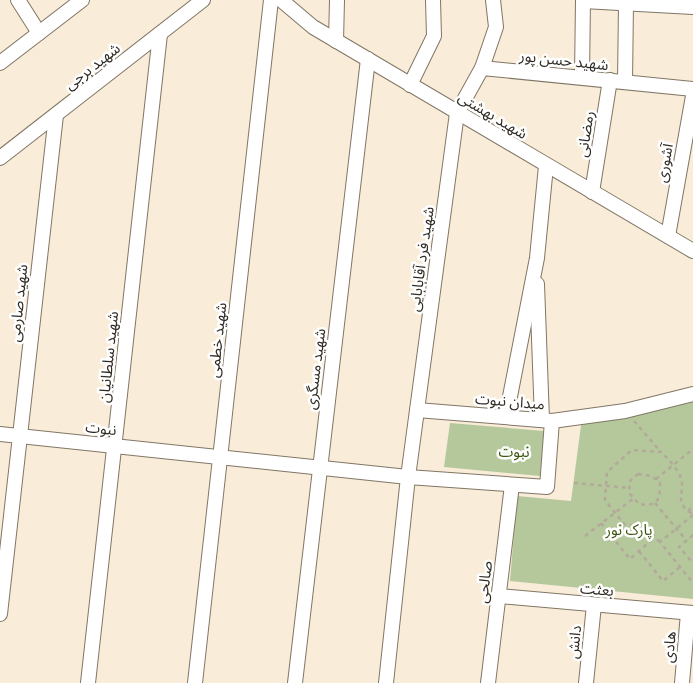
<svg xmlns="http://www.w3.org/2000/svg" width="693" height="683" font-family="'Archivo Narrow','Noto Sans Arabic',sans-serif">
	<style>
		.green { fill: #b5c89b }
		.lines { fill: none; stroke-linecap: round; stroke-linejoin: round }
		.minor-casing { stroke: #817665; stroke-width: 16 }
		.path { stroke: #b3a99a; stroke-width: 2.5; stroke-dasharray: 4 4; stroke-linecap: butt }
		.minor { stroke: #fff; stroke-width: 14 }
		.labels { text-anchor: middle; dominant-baseline: central; stroke-width: 5; stroke-linejoin: round; paint-order: stroke }
		.street-label { font-size: 15px; fill: #2f2a23; stroke: #fff }
		.park-label { font-size: 15px; fill: #3d550c; stroke: #fff }
	</style>
	<rect width="100%" height="100%" fill="#f9ecd9"/>
	<g class="green">
		<polygon points="693,398 693,599 510,581 517,496 571,501 582,418"/>
		<polygon points="450,423 544,431 540,476 444,467"/>
	</g>
	<g class="lines">
		<defs>
			<g id="minor">
				<polyline points="18,0 39,33"/>
				<polyline points="281,0 313,27 693,251"/>
				<polyline points="583,1 693,7"/>
				<polyline points="336,41 337,0"/>
				<polyline points="0,63 82,0"/>
				<polyline points="482,68 496,27 493,0"/>
				<polyline points="582,77 583,0"/>
				<polyline points="625,82 626,3"/>
				<polyline points="410,85 434,36 433,0"/>
				<polyline points="0,158 203,0"/>
				<polyline points="592,192 610,80"/>
				<polyline points="668,236 693,96"/>
				<polyline points="537,284 542,420"/>
				<polyline points="417,410 552,421 625,411 693,394"/>
				<polyline points="506,417 537,258 546,166"/>
				<polyline points="0,434 408,477 547,487 552,421"/>
				<polyline points="499,596 693,613"/>
				<polyline points="0,614 56,115"/>
				<polyline points="88,683 160,34"/>
				<polyline points="195,683 271,0"/>
				<polyline points="295,683 368,59"/>
				<polyline points="386,683 408,477 457,113 482,68 693,89"/>
				<polyline points="488,683 512,485"/>
				<polyline points="586,683 594,605"/>
				<polyline points="682,683 688,613"/>
			</g>
		</defs>
		<use href="#minor" class="minor-casing"/>
		<g class="path">
			<polyline points="634,421 660,451"/>
			<path d="M 638,474 L 652,476 L 660,483 C 660,500 658,507 639,504 L 630,494 L 629,482 Z"/>
			<polyline points="656,479 693,449"/>
			<polyline points="574,483 630,488"/>
			<polyline points="655,503 686,540"/>
			<polyline points="688,511 693,506"/>
			<polyline points="693,515 660,542 693,583"/>
			<polyline points="601,523 630,559 655,537"/>
			<polyline points="693,535 679,547 693,563"/>
			<polyline points="585,536 634,498"/>
			<path d="M 660,542 L 646,528 L 624,524 L 605,500 L 607,472 L 632,450 L 661,452 C 668,459 678,469 681,478 C 686,493 672,502 693,514"/>
			<polyline points="639,551 663,581 680,567"/>
		</g>
		<use href="#minor" class="minor"/>
	</g>
	<g class="labels">
		<g class="street-label">
			<text transform="translate(564 60) rotate(6)">شهید حسن پور</text>
			<text transform="translate(92 66) rotate(-38)">شهید برجی</text>
			<text transform="translate(493 115) rotate(31)">شهید بهشتی</text>
			<text transform="translate(585 134) rotate(-81)">رمضانی</text>
			<text transform="translate(664 163) rotate(-80)">آشوری</text>
			<text transform="translate(421 259) rotate(-82)">شهید فرد آقابابایی</text>
			<text transform="translate(18 303) rotate(-84)">شهید صارمی</text>
			<text transform="translate(217 340) rotate(-84)">شهید خطمی</text>
			<text transform="translate(108 357) rotate(-84)">شهید سلطانیان</text>
			<text transform="translate(315 369) rotate(-83)">شهید مسگری</text>
			<text transform="translate(510 401) rotate(5)">میدان نبوت</text>
			<text transform="translate(101 428) rotate(6)">نبوت</text>
			<text transform="translate(484 582) rotate(-83)">صالحی</text>
			<text transform="translate(597 589) rotate(5)">بعثت</text>
			<text transform="translate(574 642) rotate(-84)">دانش</text>
			<text transform="translate(669 647) rotate(-85)">هادی</text>
		</g>
		<g class="park-label">
			<text x="514" y="451">نبوت</text>
			<text x="629" y="529">پارک نور</text>
		</g>
	</g>
</svg>
